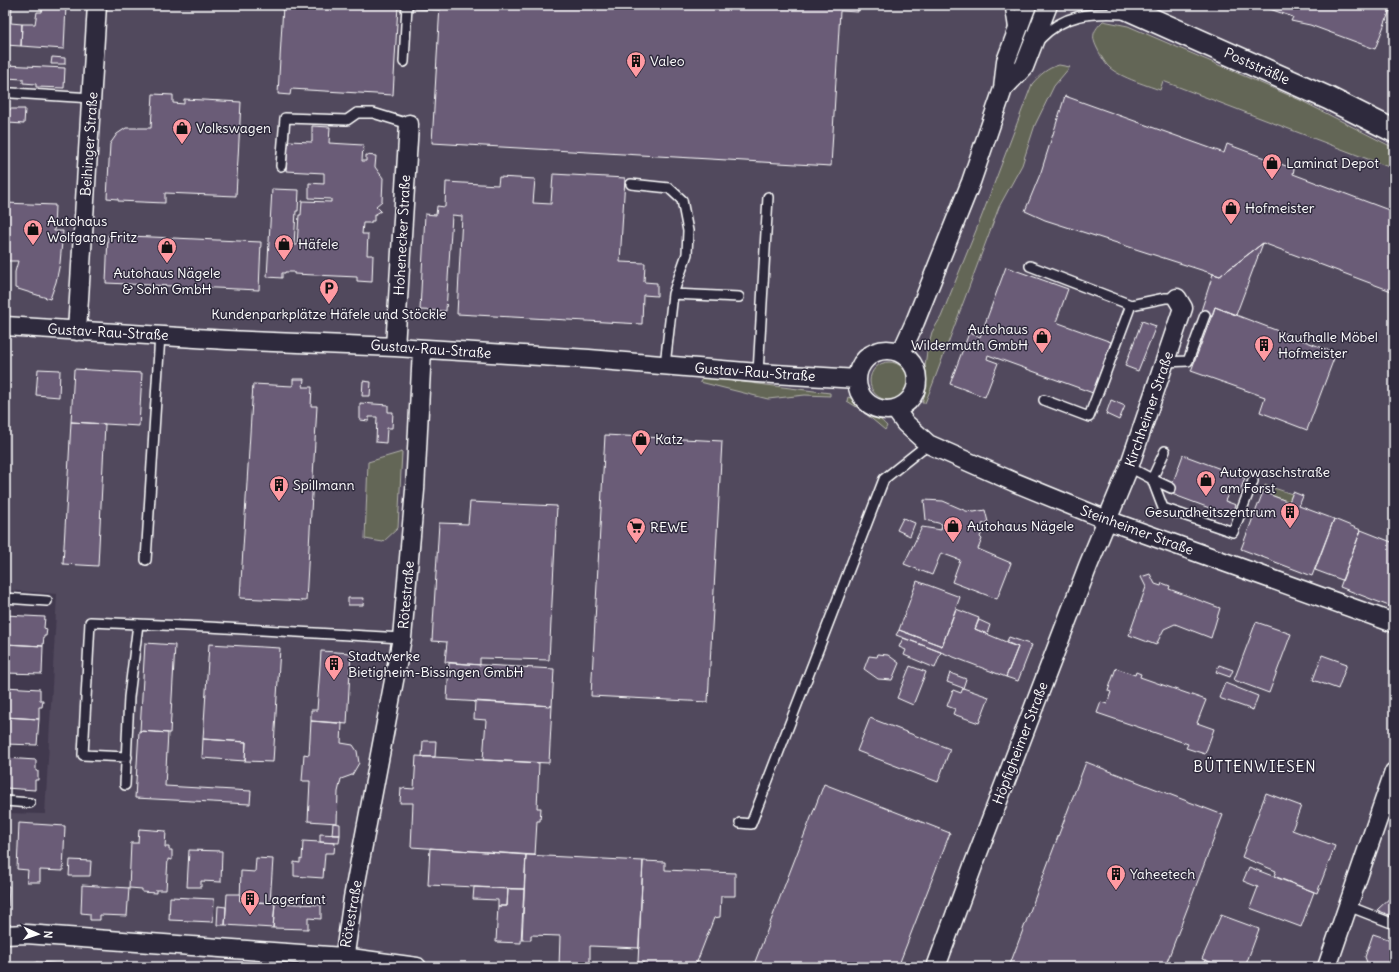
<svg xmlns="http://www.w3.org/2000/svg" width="1399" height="972" viewBox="0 0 1399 972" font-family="Delius,sans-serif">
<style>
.built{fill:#51485d}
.green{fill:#646657;stroke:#b2b2ab}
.building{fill:#6a5c77;stroke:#fff}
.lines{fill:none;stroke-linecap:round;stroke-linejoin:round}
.service-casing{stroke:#fff;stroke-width:12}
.minor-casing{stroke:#fff;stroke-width:21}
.secondary-casing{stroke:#fff;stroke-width:25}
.service{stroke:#2f2a3d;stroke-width:9}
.minor{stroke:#2f2a3d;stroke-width:18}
.secondary{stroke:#2f2a3d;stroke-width:22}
.labels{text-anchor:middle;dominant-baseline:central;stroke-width:3;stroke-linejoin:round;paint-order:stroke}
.poi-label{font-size:14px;fill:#fff;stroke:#2f2a3d;text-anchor:start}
.street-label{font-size:14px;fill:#fff;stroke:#2f2a3d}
.neighbourhood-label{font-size:15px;letter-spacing:1px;fill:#fff;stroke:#2f2a3d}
</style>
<rect width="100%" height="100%" fill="#41394e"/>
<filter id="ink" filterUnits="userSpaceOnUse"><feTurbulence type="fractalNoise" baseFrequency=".025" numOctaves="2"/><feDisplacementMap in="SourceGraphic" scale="8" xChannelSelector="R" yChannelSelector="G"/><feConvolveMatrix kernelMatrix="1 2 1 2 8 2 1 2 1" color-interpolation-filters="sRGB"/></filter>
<g filter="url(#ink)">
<path class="built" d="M5,5H1394V967H5V813L45,814L57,594L5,590Z"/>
<path class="green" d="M1103,21L1128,26L1300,100L1394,148V169L1163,81L1160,90C1146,85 1116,76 1107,65C1103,60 1100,54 1097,48C1091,36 1093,31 1103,21Z
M1059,65L1070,67L1054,86L1035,125L1022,165L999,207L932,386L925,403H922L927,386L925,366L927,351L932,332L941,317L981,218L1032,84C1040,75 1047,68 1059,65Z
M870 381a19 19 0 1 1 38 0a19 19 0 1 1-38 0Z
M703,377L830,393V396L805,395L768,399L700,382Z
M848,397C857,400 861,406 869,412C876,417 881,419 887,426L885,430L860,409L847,401Z
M402,452L398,528L383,542L365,539L368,462Z
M1265,485L1292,494L1289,502L1263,492Z"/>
<path class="building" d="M5,5H12L11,23L22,24L21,46L5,45Z
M45,5H66L64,49L21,46L22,24H35L37,12H42V6H45Z
M283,5H398L393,95L291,89L290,95L278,94Z
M398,5H440V10L398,8Z
M440,5H858V12L840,11L831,166L432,143Z
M1258,5H1392L1375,49L1310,25L1291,21L1293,17Z
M52,57L65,58V64H51Z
M5,65L65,68L64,88L36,87V84L23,83V79L6,78L5,93Z
M153,94L173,95V103L184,104V99L241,102L236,196L165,193V203L118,201V199L107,198L110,144L117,134L126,128H151Z
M1065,96L1224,153L1227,144L1294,169L1293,174L1394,212V292L1263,243L1220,276L1045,220L1025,211L1041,172Z
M5,108L8,109V123H5Z
M8,109H25L24,124L8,123Z
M312,126L330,127L329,143L363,145L362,161H366V155L376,156L375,167L383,178L382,201L376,206L381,211L374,215V221H371V223H363L362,234H368L367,255H373L372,282L357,281V277L294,274V272H285V273H282V278L267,277L272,189L299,190L298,211H296L294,245H297L299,215H301L302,201L331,202V199L309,198V183L324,184V173L286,171L288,141L312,142Z
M553,174L625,178L620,262L645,263L644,282L657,283V296L643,295L642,324L457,314L462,216L452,215L446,311L420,310L425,214L436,215L437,206L445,207L446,182L498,185L499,177L535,179L533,203L551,204Z
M5,203L55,205L54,231H63L60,263L56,282L50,299L15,288V272L18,261H5Z
M108,235L261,242L259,290L106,283Z
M1263,243L1236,315L1215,307L1212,317L1200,314L1213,274L1220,276Z
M1006,267L1068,289L1056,322L1111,342L1093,393L988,355L987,359L998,363L985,397L950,384L969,333L980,337Z
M1215,307L1336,353L1307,430L1260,412L1265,397L1191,371Z
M1142,321L1156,326L1138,371L1125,366Z
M38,369L60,370L59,397L36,395Z
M74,369L142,373L139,426L71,422Z
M293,379H304L303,387H312L311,406H317L306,601L240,598L253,384L293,386Z
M363,381L371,382L370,396H362Z
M1111,400L1125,406L1119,420L1106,414Z
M360,403L388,405V412H393L392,428H387L386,443L376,442L377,417H369V421L360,420Z
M71,422L105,424L98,566L63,564Z
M605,435L722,441L708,702L591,696Z
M1183,455L1245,478L1240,491L1230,487L1228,494L1225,501L1236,505L1231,516L1169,493Z
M1263,492L1289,502L1293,492L1303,496L1299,506L1334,519L1312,576L1241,549Z
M924,500L943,501L966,511L974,512L985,510L988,522L982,524L983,529L980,537L982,539L978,549L1011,563L997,599L952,582L960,560L941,553L932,575L904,564L922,527L941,530L942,524L926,520Z
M470,502L557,506L549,660L480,658V665L445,662L447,642L432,641L439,523L468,524Z
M903,518L915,523L910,536L897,530Z
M1334,519L1361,530L1342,580L1315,570Z
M1361,530L1394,543V608L1340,587Z
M1150,574L1155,584L1161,586L1162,583L1170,586L1169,589L1220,608L1211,638L1175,624L1164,629L1156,645L1129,635L1146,587L1141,577Z
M917,581L960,597L942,646L899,630Z
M348,598H364L363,605H348Z
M956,609L979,618L975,629L1018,647L1006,677L896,635L899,630L942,646Z
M5,615L45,617L44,628L47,629L46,636H44L43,646L5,644Z
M979,620L990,625L987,634L975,629Z
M1256,622L1291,634L1269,693L1234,680Z
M1009,637L1032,645L1018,681L1006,677L1018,647L1006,643Z
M903,638L941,652L935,668L904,655L906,650L899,647Z
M145,643L175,645L170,733L140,731Z
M5,644L43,646L42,674L5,673Z
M209,644L280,648L273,762L245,761L246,742L203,739Z
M321,651L351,653L347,724L311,721V710H317Z
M878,654L888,655L899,663L892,680L878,679L864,669L869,656L877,657Z
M1322,655L1347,664L1338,689L1313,680Z
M449,663L554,669L552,706L447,700Z
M1219,665L1233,670L1230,677L1216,672Z
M910,666L926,672L913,705L897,698Z
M1116,668L1135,675L1136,672L1141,674L1140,677L1206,700L1197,723L1214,729L1205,754L1186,748L1188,744L1097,713L1101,702L1107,704L1111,692L1108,691Z
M950,673L966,679L963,688L947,682Z
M1225,683L1258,696L1253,710L1219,698Z
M5,687L40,689V700H43L42,707H39V719L5,717Z
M963,688L989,697L979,723L953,714L955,709L947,706L953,690L961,693Z
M475,701L552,706L549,763L483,760L486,720L474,719Z
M5,717L39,719L37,745L5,744Z
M870,718L950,749L938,782L857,751Z
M311,721L342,723L341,743L353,745L357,751L359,763L352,775L341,779L338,792L337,823L308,821L310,781H302L304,754L309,755Z
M139,731L168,733L165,786L251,791L250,804L135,798Z
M203,739L246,742L245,761L202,758Z
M423,741H436L435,757H422Z
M416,756L539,763L537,808H541L540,821H537L535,855L411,847L413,803H400L401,788L414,789Z
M5,758L36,760V771H38V780H35V790L5,788Z
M1086,762L1223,815L1165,967H1009Z
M824,784L950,833L898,967H753Z
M1266,793L1301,806L1292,830L1335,846L1317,893L1274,876L1276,871L1242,857Z
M19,823L65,826L63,871L40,870V882H27L28,870L17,869Z
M333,823L340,824V835H332Z
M139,829L166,831L165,847H169V850H172V860L168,859L166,890H156V893L142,892V889L129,888L131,843H138Z
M320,834L340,835L339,843L320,842Z
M303,841L335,843L334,853H325L323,878L294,876V862L300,863V859L302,860Z
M430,848L526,855L524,889L428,885Z
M189,850L222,851L221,882L201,881V887H187Z
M526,855L643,861L639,948L590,946V967H559L560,936L531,935V940H522Z
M256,858L273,859L270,903L240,901L241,871L255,872Z
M70,860L91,861L90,876H69Z
M643,861L665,862V870L735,873V896H721L720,917L714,918L695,967H644V963L638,962Z
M1249,867L1314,892L1301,927L1250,908L1258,887L1243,881Z
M82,885L129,888L127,916L100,915V920H90V914L81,913Z
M5,886H9L8,906H5Z
M474,887L508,889L507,906H498V900L473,899Z
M508,889H524L521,943L496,942L498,906H507Z
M227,894H240V901L275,903L273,928L225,925Z
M1394,894V917L1377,910Z
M170,897L214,899L213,922L169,920Z
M275,903L321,905V919L308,918V929L273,928Z
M218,906L226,907L225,925H217Z
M1221,915L1259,929L1245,967H1224L1202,959Z
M1373,934L1394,941V967H1375L1368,965L1365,957Z
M1205,960L1224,967H1202Z
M36,962L101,967H35Z"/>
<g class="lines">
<g class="service-casing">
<path id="service" d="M1010,5L1014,31
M1040,39C1064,14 1091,12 1124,14
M404,62L407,5
M12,93L92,98
M281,166L285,118L347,120L357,113H373L409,124
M631,184L669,188L682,200L688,231L687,254L673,294
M1030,266L1131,305L1089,417L1044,400
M1131,305L1165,298H1177
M1165,362L1188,361L1205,315
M665,365L673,294L739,297
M758,373L768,197
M1165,451L1152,479L1171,488
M1129,467L1152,479L1163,508L1233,532L1253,481
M146,560L160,335
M5,598L47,601
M127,757L83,755L90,622L208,627L402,638
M125,785L129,697L138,624
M5,801L30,803
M740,823L751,824L884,479L928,444
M1348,906L1394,924"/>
</g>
<g class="minor-casing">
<path id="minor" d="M1003,89L1024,67L1048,5
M5,326L227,340L395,347L589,359L758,373L857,379
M77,331L97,5
M395,347L409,124
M857 380a30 30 0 1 1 60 0a30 30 0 1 1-60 0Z
M901,353L915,322L971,182L1003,89L1006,61L1027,5
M895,409L905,423L928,444L1014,482L1107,520L1394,623
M5,935L26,934L343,957L417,967
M343,967L353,898L402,638L415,490L422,349
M936,967L973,866L1088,566L1129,467L1183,308L1177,298
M1327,967L1394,772"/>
</g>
<g class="secondary-casing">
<path id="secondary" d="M1119,5L1328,98L1394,131"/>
</g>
<use href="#service" class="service"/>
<use href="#minor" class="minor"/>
<use href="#secondary" class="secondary"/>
</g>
</g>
<defs>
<g id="building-pin" transform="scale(1)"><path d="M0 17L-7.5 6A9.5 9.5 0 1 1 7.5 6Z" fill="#ff9aa2" stroke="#2f2a3d"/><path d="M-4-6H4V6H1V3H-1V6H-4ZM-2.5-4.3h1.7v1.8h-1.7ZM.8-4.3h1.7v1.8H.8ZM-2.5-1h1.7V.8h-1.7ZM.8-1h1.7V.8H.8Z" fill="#111"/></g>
<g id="shop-pin" transform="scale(1)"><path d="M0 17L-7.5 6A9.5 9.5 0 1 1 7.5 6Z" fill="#ff9aa2" stroke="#2f2a3d"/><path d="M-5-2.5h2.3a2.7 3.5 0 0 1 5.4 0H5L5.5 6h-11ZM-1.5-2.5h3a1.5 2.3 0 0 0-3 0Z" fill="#111"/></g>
<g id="parking-pin" transform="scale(1)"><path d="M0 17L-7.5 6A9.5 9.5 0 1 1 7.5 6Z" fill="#ff9aa2" stroke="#2f2a3d"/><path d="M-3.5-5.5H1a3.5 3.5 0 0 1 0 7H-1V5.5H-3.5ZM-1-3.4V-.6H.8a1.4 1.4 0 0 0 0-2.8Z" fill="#111"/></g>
<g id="supermarket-pin" transform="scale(1)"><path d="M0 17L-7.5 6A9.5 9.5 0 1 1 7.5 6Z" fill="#ff9aa2" stroke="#2f2a3d"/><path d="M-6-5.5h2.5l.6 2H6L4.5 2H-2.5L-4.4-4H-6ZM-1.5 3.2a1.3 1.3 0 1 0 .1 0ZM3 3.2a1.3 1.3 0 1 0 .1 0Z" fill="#111"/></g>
</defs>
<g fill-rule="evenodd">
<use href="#building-pin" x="636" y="61"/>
<use href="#shop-pin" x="182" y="128"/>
<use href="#shop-pin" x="1272" y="163"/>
<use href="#shop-pin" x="1231" y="208"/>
<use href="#shop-pin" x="33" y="229"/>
<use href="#shop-pin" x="284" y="244"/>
<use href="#shop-pin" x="167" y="247"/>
<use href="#parking-pin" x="329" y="288"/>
<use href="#shop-pin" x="1042" y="337"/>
<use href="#building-pin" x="1264" y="345"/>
<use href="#shop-pin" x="641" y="439"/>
<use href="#shop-pin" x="1206" y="480"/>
<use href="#building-pin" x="279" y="485"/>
<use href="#building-pin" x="1290" y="512"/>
<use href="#shop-pin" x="953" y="526"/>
<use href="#supermarket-pin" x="636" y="527"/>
<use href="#building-pin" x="334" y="664"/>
<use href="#building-pin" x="1116" y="874"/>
<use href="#building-pin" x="250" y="899"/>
</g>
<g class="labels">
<g class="poi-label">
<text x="650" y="61">Valeo</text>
<text x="196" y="128">Volkswagen</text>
<text x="1286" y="163">Laminat Depot</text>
<text x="1245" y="208">Hofmeister</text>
<text x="47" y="221">Autohaus<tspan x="47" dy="16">Wolfgang Fritz</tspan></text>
<text x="298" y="244">Häfele</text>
<text x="167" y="273" text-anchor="middle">Autohaus Nägele<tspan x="167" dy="16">&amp; Sohn GmbH</tspan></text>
<text x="329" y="314" text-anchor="middle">Kundenparkplätze Häfele und Stöckle</text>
<text x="1028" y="329" text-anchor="end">Autohaus<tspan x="1028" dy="16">Wildermuth GmbH</tspan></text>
<text x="1278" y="337">Kaufhalle Möbel<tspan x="1278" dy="16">Hofmeister</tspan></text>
<text x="655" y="439">Katz</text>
<text x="1220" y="472">Autowaschstraße<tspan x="1220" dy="16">am Forst</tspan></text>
<text x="293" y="485">Spillmann</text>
<text x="1276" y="512" text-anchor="end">Gesundheitszentrum</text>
<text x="967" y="526">Autohaus Nägele</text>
<text x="650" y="527">REWE</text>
<text x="348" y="656">Stadtwerke<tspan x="348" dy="16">Bietigheim-Bissingen GmbH</tspan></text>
<text x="1130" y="874">Yaheetech</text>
<text x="264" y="899">Lagerfant</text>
</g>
<g class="street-label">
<text transform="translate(1257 66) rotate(24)">Poststräßle</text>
<text transform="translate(89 144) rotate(-86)">Beihinger Straße</text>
<text transform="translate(402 235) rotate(-87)">Hohenecker Straße</text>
<text transform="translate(108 332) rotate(3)">Gustav-Rau-Straße</text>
<text transform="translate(431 349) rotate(4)">Gustav-Rau-Straße</text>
<text transform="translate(755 372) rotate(4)">Gustav-Rau-Straße</text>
<text transform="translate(1149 409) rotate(-71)">Kirchheimer Straße</text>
<text transform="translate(1137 530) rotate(20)">Steinheimer Straße</text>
<text transform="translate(406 595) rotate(-85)">Rötestraße</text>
<text transform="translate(1020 743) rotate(-69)">Höpfigheimer Straße</text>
<text transform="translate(351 914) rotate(-80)">Rötestraße</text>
</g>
<g class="neighbourhood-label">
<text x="1255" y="766">BÜTTENWIESEN</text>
</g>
</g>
<rect width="1399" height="972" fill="none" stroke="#2f2a3d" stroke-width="20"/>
<rect x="10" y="10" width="1379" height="952" fill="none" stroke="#fff" stroke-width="1.5" filter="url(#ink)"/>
<g transform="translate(38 934) rotate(93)" stroke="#2f2a3d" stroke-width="3" paint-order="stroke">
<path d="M0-3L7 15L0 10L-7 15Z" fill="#ffffff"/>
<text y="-6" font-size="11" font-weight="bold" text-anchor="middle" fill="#ffffff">N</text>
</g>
</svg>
